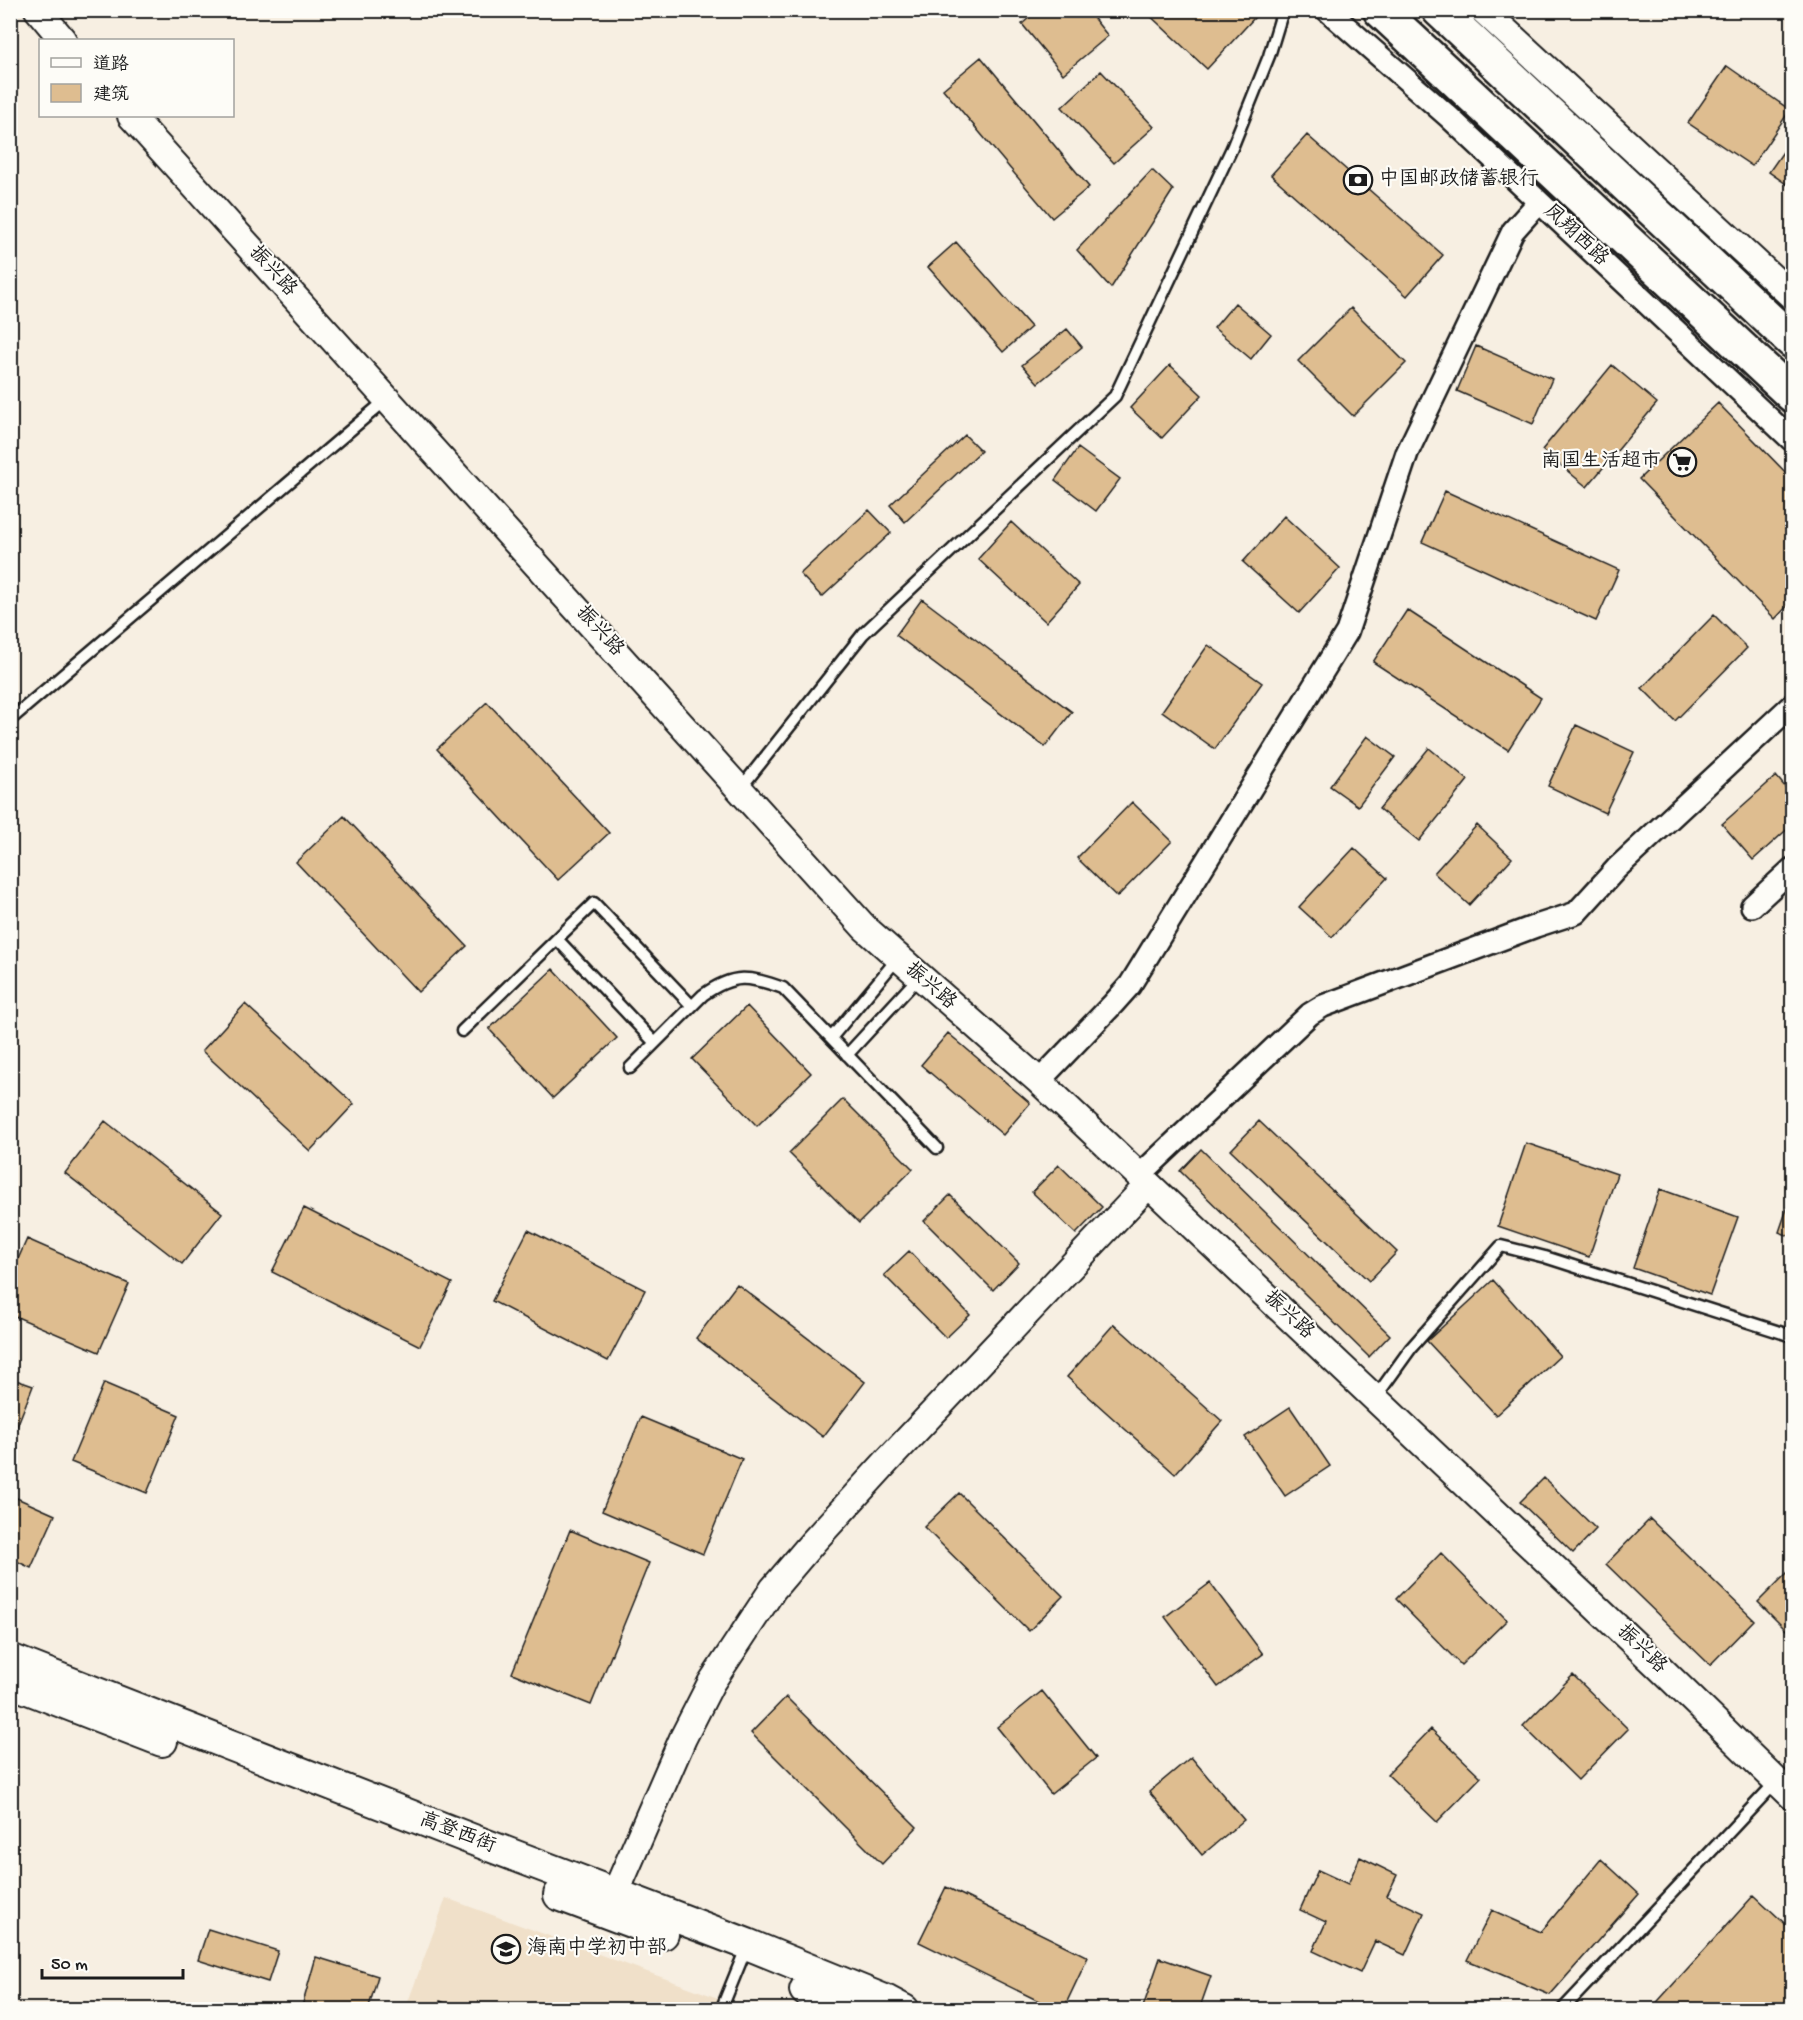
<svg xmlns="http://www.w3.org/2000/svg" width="1803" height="2020" viewBox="0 0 1803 2020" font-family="'Gochi Hand','LXGW WenKai TC',sans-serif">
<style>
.built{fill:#f0e0c9}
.building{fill:#debd90;stroke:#1c1c1c;stroke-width:1.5}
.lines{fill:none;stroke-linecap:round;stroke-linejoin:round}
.service-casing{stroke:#1c1c1c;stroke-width:15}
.minor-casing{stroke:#1c1c1c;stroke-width:26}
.tertiary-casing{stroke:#1c1c1c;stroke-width:30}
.secondary-casing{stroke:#1c1c1c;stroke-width:34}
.primary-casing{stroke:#1c1c1c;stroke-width:38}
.service{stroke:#fdfcf7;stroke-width:10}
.minor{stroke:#fdfcf7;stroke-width:21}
.tertiary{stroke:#fdfcf7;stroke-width:26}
.secondary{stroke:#fdfcf7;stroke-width:30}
.primary{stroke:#fdfcf7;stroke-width:33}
.labels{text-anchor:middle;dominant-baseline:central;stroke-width:4.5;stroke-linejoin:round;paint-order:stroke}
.poi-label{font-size:20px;fill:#1c1c1c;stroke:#fdfcf7;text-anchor:start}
.street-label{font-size:20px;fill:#1c1c1c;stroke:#fdfcf7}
</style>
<rect width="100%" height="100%" fill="#f7efe2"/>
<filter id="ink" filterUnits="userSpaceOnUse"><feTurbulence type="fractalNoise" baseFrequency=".0167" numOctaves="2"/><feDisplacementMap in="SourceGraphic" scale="12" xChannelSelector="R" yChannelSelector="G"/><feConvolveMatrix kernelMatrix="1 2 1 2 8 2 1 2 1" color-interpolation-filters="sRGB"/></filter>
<g filter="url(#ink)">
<path class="built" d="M446,1898L748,2009L405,2010Z"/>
<path class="building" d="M1038,10H1087L1108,36L1063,74L1022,24Z
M1144,10H1249L1255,17L1207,69Z
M981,57L1089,187L1052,218L943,89Z
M1727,66L1790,110L1752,166L1688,123Z
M1101,71L1154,127L1114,163L1062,107Z
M1307,135L1443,255L1407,296L1271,175Z
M1792,139V188L1769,172Z
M1152,170L1173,190L1111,288L1077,250Z
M956,242L1031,327L1003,352L928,267Z
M1235,303L1271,334L1251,359L1214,328Z
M1351,308L1406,363L1353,416L1298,361Z
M1067,329L1082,347L1038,383L1022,365Z
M1476,346L1552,379L1533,424L1457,391Z
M1170,365L1202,395L1162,438L1130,408Z
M1612,365L1657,403L1587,487L1542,450Z
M1718,403L1792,479V601L1775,619L1639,479Z
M965,435L981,451L905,522L890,505Z
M1078,448L1120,479L1096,511L1055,480Z
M1445,491L1619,570L1596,621L1422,542Z
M869,510L891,533L822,597L800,574Z
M1284,516L1340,568L1299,613L1243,562Z
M1011,522L1079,585L1046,622L978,559Z
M922,599L1072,712L1045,747L896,635Z
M1407,610L1541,698L1508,750L1373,662Z
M1714,615L1747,648L1675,721L1642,688Z
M1208,645L1262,683L1215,749L1162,711Z
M487,702L609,833L558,880L437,749Z
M1576,725L1634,752L1605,813L1548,786Z
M1367,736L1395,757L1358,806L1330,786Z
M1429,748L1468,780L1419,841L1379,809Z
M1776,776L1792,795V825L1753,860L1722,824Z
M1132,802L1172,841L1117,897L1077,858Z
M344,816L467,946L418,992L296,862Z
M1477,825L1512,858L1469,905L1434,873Z
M1354,848L1387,878L1332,937L1299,907Z
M553,969L617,1038L553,1098L489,1029Z
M245,1004L354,1104L310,1151L202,1051Z
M747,1006L811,1073L757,1126L692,1059Z
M948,1033L1030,1103L1003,1135L921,1065Z
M843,1099L913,1169L859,1223L789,1153Z
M105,1121L222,1213L182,1264L65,1173Z
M1259,1121L1397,1252L1369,1281L1231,1150Z
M1526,1143L1617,1174L1589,1257L1498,1226Z
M1201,1149L1390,1335L1369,1357L1180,1171Z
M1059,1165L1102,1207L1076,1234L1032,1192Z
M1660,1189L1738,1217L1710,1295L1633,1268Z
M1792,1194V1237L1779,1232Z
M950,1195L1019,1263L993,1290L924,1221Z
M304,1208L452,1283L420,1346L272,1272Z
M528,1230L645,1290L608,1361L492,1301Z
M27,1239L129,1284L99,1352L10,1314V1277Z
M909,1251L970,1315L946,1338L884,1275Z
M1493,1280L1560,1356L1496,1415L1427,1341Z
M737,1284L865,1382L823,1437L696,1338Z
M1114,1324L1222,1421L1175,1474L1067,1377Z
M10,1378L33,1386L10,1444Z
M104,1383L179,1415L147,1493L71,1462Z
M1290,1407L1330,1466L1285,1496L1245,1437Z
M641,1417L742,1459L703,1554L602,1511Z
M1544,1478L1596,1529L1573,1553L1520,1502Z
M959,1493L1063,1596L1029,1631L924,1527Z
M10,1495L55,1515L31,1568L10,1558Z
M1650,1519L1754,1620L1710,1665L1606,1564Z
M570,1530L649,1563L591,1705L512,1673Z
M1441,1553L1507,1620L1461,1665L1396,1599Z
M1792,1568V1636L1758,1602Z
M1210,1583L1263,1654L1218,1687L1165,1617Z
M1573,1675L1628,1729L1578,1780L1523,1726Z
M1042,1691L1096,1758L1051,1794L997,1727Z
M786,1697L917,1827L882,1864L751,1733Z
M1431,1729L1481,1777L1437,1822L1387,1774Z
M1191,1757L1244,1820L1202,1855L1149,1792Z
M1360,1857L1397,1875L1387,1896L1424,1913L1405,1955L1375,1941L1360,1973L1313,1951L1326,1922L1300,1910L1318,1870L1348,1884Z
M1601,1859L1639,1894L1550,1995L1467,1960L1492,1910L1541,1932Z
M946,1887L1088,1957L1063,2010H1057L919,1942Z
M1754,1895L1792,1930V2010H1650Z
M208,1929L278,1951L268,1982L198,1960Z
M316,1957L378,1976L368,2010H301Z
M1160,1958L1211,1976L1199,2010H1142Z
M440,2001L463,2010H437Z"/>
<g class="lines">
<g class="service-casing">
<path id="service" d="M10,720L387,399
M740,789L863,634L1115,396L1232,148L1269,56L1283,10
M557,939L655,1043
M462,1031L594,903L692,1006
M831,1038L898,958
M847,1055L919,977
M630,1068L703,995C734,973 749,976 783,988L937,1148
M1375,1398L1411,1348L1501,1246L1545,1257L1792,1336
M721,2010L747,1946
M1562,2010L1777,1781"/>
</g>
<g class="minor-casing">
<path id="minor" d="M1327,10L1449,117L1792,440
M1752,906L1792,869
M1039,1081L1113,1004L1130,985L1347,632L1407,453L1513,231L1539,202
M1139,1176L1310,1014L1323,1006L1536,926L1576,913L1617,868L1792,705"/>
</g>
<g class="tertiary-casing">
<path id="tertiary" d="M38,10L63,40
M1483,10L1792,296
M131,116L865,928L1039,1081L1657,1665L1792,1796
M615,1894L683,1738L711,1683L773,1589L813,1542L888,1460L1148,1185"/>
</g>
<g class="secondary-casing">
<path id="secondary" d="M10,1659L471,1839L747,1944L887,2001L904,2010
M10,1682L162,1741
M559,1895L663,1934
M805,1990L852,2010"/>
</g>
<g class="primary-casing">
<path id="primary" d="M1380,10L1792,395
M1439,10L1792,341"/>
</g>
<use href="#service" class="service"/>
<use href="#minor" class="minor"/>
<use href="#tertiary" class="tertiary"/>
<use href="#secondary" class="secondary"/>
<use href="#primary" class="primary"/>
</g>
</g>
<defs>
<g id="bank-ring" transform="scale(1.5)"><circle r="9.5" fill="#fdfcf7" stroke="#1c1c1c" stroke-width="1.5"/><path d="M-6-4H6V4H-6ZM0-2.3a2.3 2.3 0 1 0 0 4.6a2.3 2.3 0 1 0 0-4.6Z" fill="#1c1c1c"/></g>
<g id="supermarket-ring" transform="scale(1.5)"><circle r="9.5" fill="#fdfcf7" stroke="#1c1c1c" stroke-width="1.5"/><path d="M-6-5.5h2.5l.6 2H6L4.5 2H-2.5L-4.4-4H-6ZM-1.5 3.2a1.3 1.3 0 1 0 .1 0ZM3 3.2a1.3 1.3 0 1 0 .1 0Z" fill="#1c1c1c"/></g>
<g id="school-ring" transform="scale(1.5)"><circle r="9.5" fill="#fdfcf7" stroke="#1c1c1c" stroke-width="1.5"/><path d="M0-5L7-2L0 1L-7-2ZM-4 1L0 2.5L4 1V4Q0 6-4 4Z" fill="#1c1c1c"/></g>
</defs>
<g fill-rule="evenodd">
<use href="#bank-ring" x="1358" y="180"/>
<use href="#supermarket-ring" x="1682" y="462"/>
<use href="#school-ring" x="506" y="1949"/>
</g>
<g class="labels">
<g class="poi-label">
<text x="1379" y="180">中国邮政储蓄银行</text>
<text x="1661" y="462" text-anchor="end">南国生活超市</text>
<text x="527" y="1949">海南中学初中部</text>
</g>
<g class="street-label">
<text transform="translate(1575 236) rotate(43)">凤翔西路</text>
<text transform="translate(272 272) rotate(48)">振兴路</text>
<text transform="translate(599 632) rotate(48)">振兴路</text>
<text transform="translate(930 987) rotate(41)">振兴路</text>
<text transform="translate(1288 1316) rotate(43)">振兴路</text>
<text transform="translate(1641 1650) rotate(44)">振兴路</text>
<text transform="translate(457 1834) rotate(21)">高登西街</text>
</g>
</g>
<rect width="1803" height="2020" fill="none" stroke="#fdfcf7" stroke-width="36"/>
<rect x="18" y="18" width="1767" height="1984" fill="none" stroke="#1c1c1c" stroke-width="2" filter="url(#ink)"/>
<rect x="39" y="39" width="195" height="78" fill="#fdfcf7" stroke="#a3a29f" stroke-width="1.5"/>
<rect x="51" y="58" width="30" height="9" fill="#fdfcf7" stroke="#a3a29f" stroke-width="1.5"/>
<text x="93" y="69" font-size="18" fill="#1c1c1c">道路</text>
<rect x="51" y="84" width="30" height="18" fill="#debd90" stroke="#a3a29f" stroke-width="1.5"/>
<text x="93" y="99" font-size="18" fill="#1c1c1c">建筑</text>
<path d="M42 1969v9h141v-9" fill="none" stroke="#1c1c1c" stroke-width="3"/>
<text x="51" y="1969" font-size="18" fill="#1c1c1c" stroke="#fdfcf7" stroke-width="4.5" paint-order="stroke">50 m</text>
</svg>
